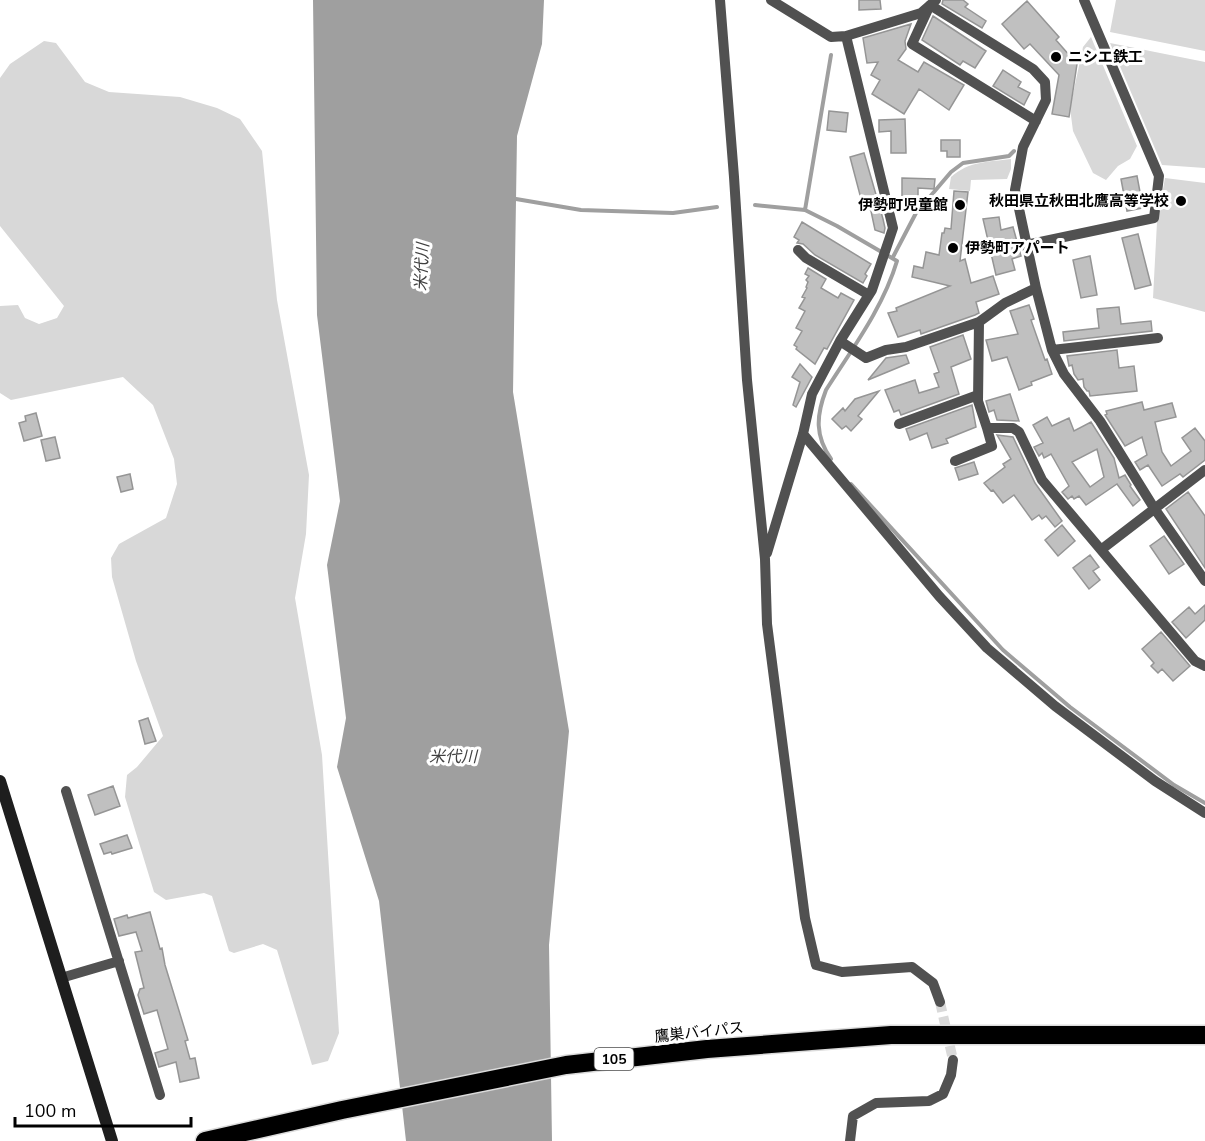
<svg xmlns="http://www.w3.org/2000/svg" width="1205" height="1141" viewBox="0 0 1205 1141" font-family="'Nunito Sans','Noto Sans JP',sans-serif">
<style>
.green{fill:#d8d8d8}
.water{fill:#9f9f9f}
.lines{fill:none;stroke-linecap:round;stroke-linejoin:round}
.stream{stroke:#9f9f9f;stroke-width:4}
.building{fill:#c0c0c0;stroke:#959595;stroke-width:1.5;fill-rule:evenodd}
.street-tunnel{stroke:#d9d9d9;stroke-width:10;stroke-dasharray:10 5;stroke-linecap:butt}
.highway-casing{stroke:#dbdbdb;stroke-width:21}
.street{stroke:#515151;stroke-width:10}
.secondary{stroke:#1e1e1e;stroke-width:12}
.highway{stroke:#000;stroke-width:18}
.poi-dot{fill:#000;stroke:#fff;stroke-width:2}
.labels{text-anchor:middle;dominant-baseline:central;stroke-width:6;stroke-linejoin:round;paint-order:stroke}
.shield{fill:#fff;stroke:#4c4c4c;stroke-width:1.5}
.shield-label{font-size:14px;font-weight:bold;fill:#000}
.poi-label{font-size:15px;font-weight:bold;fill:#000;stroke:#fff;text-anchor:start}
.street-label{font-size:15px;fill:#000;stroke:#fff}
.water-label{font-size:16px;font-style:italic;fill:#404040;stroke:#fff}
</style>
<rect width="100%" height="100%" fill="#fff"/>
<path class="green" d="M1116,0H1205V51L1110,32Z
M1091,37L1137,146L1130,159L1118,166L1106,180L1093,173L1073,131L1070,108L1083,47Z
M44,41L56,43L85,82L109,92L180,97L217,108L240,119L262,151L277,300L309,475L306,534L295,598L322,755L339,1033L328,1061L312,1065L277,950L263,944L234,953L229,951L212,896L204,893L166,900L154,892L125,797L127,775L137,767L163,736L136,661L112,577L111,558L119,544L166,518L177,484L174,459L153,405L123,377L11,400L0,393V306L18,305L25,318L39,324L57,318L64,306L0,226V78L10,64Z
M1110,43L1205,62V168L1162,165Z
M1011,159V169L1007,179L971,180L970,191L949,189L951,177C969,161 988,162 1011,159Z
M1165,178L1205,183V312L1153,298L1157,222Z"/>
<path class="water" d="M313,0H544L542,44L517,136L513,392L569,731L549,945L552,1141H406L379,901L337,767L346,718L327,565L340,501L317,315Z"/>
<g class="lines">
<path class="stream" d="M516,199L581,210L673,213L717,207
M755,205L805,210L837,226L897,261C883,308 852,349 826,390C816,416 815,436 831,459
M805,210L831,55
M893,257L916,213L951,172L963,163L1009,156L1014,151
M851,484L1003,650L1070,707L1174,785L1205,803"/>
</g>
<path class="building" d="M859,0H880L881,9L859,10Z
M943,0H963L968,4L965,7L986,21L982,28L942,4Z
M1027,1L1059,37L1056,40L1077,64L1069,117L1052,114L1059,75L1030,44L1024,49L1002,24Z
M933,16L986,51L975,68L963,61L960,65L922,40Z
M911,24L905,41L906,49L898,60L918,72L924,62L964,85L949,110L919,89L904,114L872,94L880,80L871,75L878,62L867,63L863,38Z
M1003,70L1021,82L1018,87L1030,93L1024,105L993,86Z
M829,111L848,113L846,132L827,130Z
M905,119L906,153H891V131L879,132V120Z
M941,140H960V157H947V151H941Z
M864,153L883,219L885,228L884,233L875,230L871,211L860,195L850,157Z
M1137,176L1143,208L1127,211L1121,179Z
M902,178L935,179L934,189L918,188V204H902Z
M954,191L968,192L960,261L965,259L971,283L993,276L999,294L976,302L979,313L975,315L921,334L920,330L898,337L888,313L897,311L896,308L950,286L912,277L914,266L923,268L926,252L939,255L942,233H944L945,228L951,229Z
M999,217L1001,230L1013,227L1021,256L1012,259L1015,270L996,275L983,219Z
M802,222L871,264L865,274L867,276L863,283L815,255L803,244L797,243L799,240L794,237Z
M1138,234L1151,285L1135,289L1122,238Z
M1090,256L1097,295L1081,298L1073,260Z
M808,268L826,279L821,288L838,298L841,293L854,300L827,349L824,348L815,364L796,349L797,347L794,345L802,331L796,328L805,311L799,308L805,298L802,297L807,288L806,287L808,282L806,280L809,276L805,274Z
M1029,305L1034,319L1031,320L1045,360L1047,359L1052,374L1031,382L1032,385L1019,390L1007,357L992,361L986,340L1018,334L1010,311Z
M1119,307L1121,324L1151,321L1152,331L1064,341L1063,332L1099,328L1097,309Z
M963,335L971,359L951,367L959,394L901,415L899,410L894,412L885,390L915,380L919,393L939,387L934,374L939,372L930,347Z
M1117,350L1119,368L1134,366L1137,391L1090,396L1089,391H1087L1084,387L1083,379L1078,380L1074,374L1072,365L1069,366L1067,356Z
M906,355L909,363L868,380L886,358Z
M800,364L812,377L796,407L793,405L800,382L792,377Z
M879,391L858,416L862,419L851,431L846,426L842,429L832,419L843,408L845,411L855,399Z
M1010,394L1019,421L997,420L994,410L989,412L986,401Z
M1142,402L1144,410L1172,403L1176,417L1155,422L1162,452L1171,466L1191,451L1182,438L1195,428L1205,441V460L1183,477L1180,474L1162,486L1148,465L1140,470L1135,462L1147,455L1142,437L1125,446L1105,415L1107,414L1106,411Z
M972,405L976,427L946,439L948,443L932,448L927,433L910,440L906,429Z
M36,413L42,436L24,441L19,423L26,421L25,416Z
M1047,417L1052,426L1069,418L1074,431L1091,422L1114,458L1119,478L1125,475L1131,485L1130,486L1140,500L1133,506L1117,484L1086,505L1079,496L1074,499L1072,496L1068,499L1062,492L1069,486L1051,454L1044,458L1042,453L1039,456L1034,447L1043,443L1033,425ZM1097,449L1104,477L1090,487L1072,462Z
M997,435L1013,437L1035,483L1062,521L1055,527L1046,516L1042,519L1039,515L1032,520L1014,495L1003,503L993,490L991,491L984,483L1005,467L1003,464L1011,459Z
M55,437L60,458L46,461L41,440Z
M974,462L978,474L959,480L955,468Z
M130,474L133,489L121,492L117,477Z
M1188,492L1205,516V568L1166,509Z
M1062,525L1075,541L1058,556L1045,540Z
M1164,536L1184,564L1169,574L1150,546Z
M1090,555L1099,567L1093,571L1100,580L1089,589L1073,568Z
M1205,605V620L1186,638L1172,622L1189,607L1195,614Z
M1161,632L1190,666L1173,681L1162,669L1158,673L1151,666L1154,663L1142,649Z
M148,718L156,741L145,744L139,721Z
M113,786L120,806L95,815L88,795Z
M127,835L132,848L112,854L111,852L104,854L100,844Z
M150,912L160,949L162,948L165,965L188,1040L185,1041L190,1059L195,1058L199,1078L180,1082L176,1062L159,1067L155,1053L168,1049L157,1010L144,1014L138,995L140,989L144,988L135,952L142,951L136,932L119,936L114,919L127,915L128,918Z"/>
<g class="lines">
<path class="street-tunnel" d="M940,1002L953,1060"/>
<g class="highway-casing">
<path id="highway" d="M205,1141L342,1110L566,1065L707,1049L891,1035H1205"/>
</g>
<path class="street" d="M720,0L734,177L747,380L765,559L767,624L805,918L816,965L842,972L912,967L933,983L940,1002
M771,0L831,37L846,36L921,13L936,0
M1026,245L1154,218L1159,176L1084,0
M798,250L806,258L869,295
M1036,288L1015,190L1023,147L1046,100L1045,82L1033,69L930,5L912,44L1036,121
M979,322L978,401L987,428H1013L1019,432L1042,480L1195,661L1205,666
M840,341L866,358L886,350L906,347L979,322L1005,303L1036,288L1052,350L1064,374L1100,421L1154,508L1205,581
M1052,350L1158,338
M899,424L978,395
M803,434L939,596L987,648L1055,706L1155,781L1205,813
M955,461L992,446L987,428
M1102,549L1205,470
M767,553L803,434L812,394L840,341L872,290L893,228L846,36
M66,791L160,1095
M61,978L119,961
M850,1141L853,1116L876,1103L929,1101L943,1094L951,1075L953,1060"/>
<path class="secondary" d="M0,781L112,1141"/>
<use href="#highway" class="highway"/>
</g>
<g class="poi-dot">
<circle cx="1056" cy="57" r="6"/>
<circle cx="1181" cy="201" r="6"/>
<circle cx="960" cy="205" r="6"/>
<circle cx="953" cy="248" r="6"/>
</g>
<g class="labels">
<rect class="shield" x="594.5" y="1048" width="39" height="22" rx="4.5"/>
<g class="shield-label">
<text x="614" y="1059">105</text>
</g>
<g class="poi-label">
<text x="1068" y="57">ニシエ鉄工</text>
<text x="1169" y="201" text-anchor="end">秋田県立秋田北鷹高等学校</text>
<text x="948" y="205" text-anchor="end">伊勢町児童館</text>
<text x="965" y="248">伊勢町アパート</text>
</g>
<g class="street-label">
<text transform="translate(699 1032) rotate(-6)">鷹巣バイパス</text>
</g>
<g class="water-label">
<text transform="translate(422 267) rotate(-87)">米代川</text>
<text x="453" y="757">米代川</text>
</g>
</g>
<path d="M15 1117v9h176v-9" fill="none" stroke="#000000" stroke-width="3"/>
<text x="24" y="1117" font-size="18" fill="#000000" stroke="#ffffff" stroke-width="4.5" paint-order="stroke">100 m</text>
</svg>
